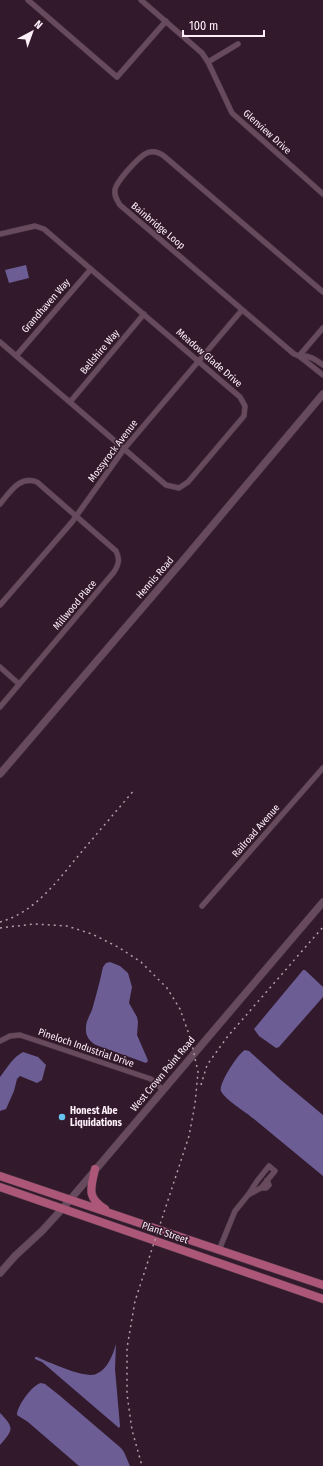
<svg xmlns="http://www.w3.org/2000/svg" width="323" height="1466" viewBox="0 0 323 1466" font-family="'Fira Sans Condensed',sans-serif">
<style>
.water{fill:#6c5d95}
.lines{fill:none;stroke-linecap:round;stroke-linejoin:round}
.street-casing{stroke:#4b3845;stroke-width:6}
.secondary-casing{stroke:#4b3845;stroke-width:8}
.primary-casing{stroke:#4b3845;stroke-width:9}
.street{stroke:#674a5e;stroke-width:5}
.secondary{stroke:#674a5e;stroke-width:7}
.primary{stroke:#ac5678;stroke-width:8}
.rail{stroke:#b09eaa;stroke-width:1.5;stroke-dasharray:2 4;stroke-linecap:butt}
.poi-dot{fill:#68c4f0;stroke:#32192b;stroke-width:1.5}
.labels{text-anchor:middle;dominant-baseline:central;stroke-width:3;stroke-linejoin:round;paint-order:stroke}
.street-label{font-size:10px;fill:#fdeff8;stroke:#32192b}
.poi-label{font-size:10px;font-weight:bold;fill:#fdeff8;stroke:#32192b;text-anchor:start}
</style>
<rect width="100%" height="100%" fill="#32192b"/>
<path class="water" d="M26,265L29,278L9,283L5,270Z
M110,962L120,966L128,973L132,987L129,1003L137,1017L138,1022L137,1035L147,1058L148,1061L146,1063L96,1045C89,1041 85,1035 86,1027C86,1021 90,1015 92,1010C96,996 100,981 103,967L106,963Z
M303,970H305L323,987V997L279,1047L276,1048L259,1036L254,1029Z
M245,1050L249,1051L281,1080L323,1115V1176C300,1157 277,1138 254,1119C246,1112 225,1100 221,1091C218,1085 238,1053 245,1050Z
M23,1052L38,1057L46,1065L42,1080L37,1083L20,1076L17,1079L14,1091L6,1109L0,1111V1077C7,1068 13,1057 23,1052Z
M116,1344L115,1369L120,1426L119,1428L42,1362L35,1359V1357H37C48,1362 86,1379 96,1374C107,1370 113,1355 116,1344Z
M41,1383L45,1384L59,1395L121,1448L124,1452L130,1466H79L28,1422L17,1415C17,1406 32,1385 41,1383Z
M0,1413C15,1428 13,1430 0,1445Z"/>
<g class="lines">
<g class="street-casing">
<path id="street" d="M28,0L117,77L166,21
M141,0L202,53L208,62L232,113L323,194
M208,62L238,44
M0,234L35,226L44,229L240,397L245,406L244,416L188,482L179,488L166,485L0,342
M323,292L164,156C160,153 155,151 150,152C141,153 116,182 115,190C114,196 117,200 120,205L294,354L299,356L323,328
M16,356L91,269
M299,356L323,375
M299,356C309,355 315,359 323,365
M70,402L144,314
M0,504C10,492 20,475 37,482L116,551C120,559 119,564 114,572L0,707
M0,605L72,522L124,449L242,310
M0,667L19,684
M202,906L323,768
M0,1041L10,1036L20,1035L151,1079L163,1090
M261,1188H266L269,1185L267,1180
M219,1250L235,1211L248,1195L257,1181L269,1166L275,1171L261,1188L248,1195"/>
</g>
<g class="secondary-casing">
<path id="secondary" d="M0,774L185,558L323,394
M0,1273L15,1256L42,1231L63,1208L323,902"/>
</g>
<g class="primary-casing">
<path id="primary" d="M95,1169C91,1188 86,1197 105,1209
M0,1176L323,1285
M0,1187L323,1299"/>
</g>
<use href="#street" class="street"/>
<use href="#secondary" class="secondary"/>
<use href="#primary" class="primary"/>
<path class="rail" d="M0,922C37,912 60,877 84,849C101,829 118,809 135,789
M0,928L34,924L67,926L92,934L118,947L141,962L167,988L180,1009L191,1040L198,1072L195,1104L189,1136L135,1301L127,1348V1394L132,1430L142,1466
M201,1085L207,1065L228,1036L323,927"/>
</g>
<circle class="poi-dot" cx="62" cy="1117" r="4"/>
<g class="labels">
<g class="street-label">
<text transform="translate(267 132) rotate(42)">Glenview Drive</text>
<text transform="translate(158 226) rotate(40)">Bainbridge Loop</text>
<text transform="translate(46 306) rotate(-49)">Grandhaven Way</text>
<text transform="translate(100 352) rotate(-50)">Bellshire Way</text>
<text transform="translate(209 358) rotate(41)">Meadow Glade Drive</text>
<text transform="translate(113 451) rotate(-53)">Mossyrock Avenue</text>
<text transform="translate(155 578) rotate(-49)">Hennis Road</text>
<text transform="translate(75 605) rotate(-50)">Millwood Place</text>
<text transform="translate(256 831) rotate(-49)">Railroad Avenue</text>
<text transform="translate(86 1048) rotate(19)">Pineloch Industrial Drive</text>
<text transform="translate(163 1074) rotate(-50)">West Crown Point Road</text>
<text transform="translate(165 1233) rotate(19)">Plant Street</text>
</g>
<g class="poi-label">
<text x="70" y="1111">Honest Abe<tspan x="70" dy="12">Liquidations</tspan></text>
</g>
</g>
<g transform="translate(32 32) rotate(41)" stroke="#32192b" stroke-width="3" paint-order="stroke">
<path d="M0-3L7 15L0 10L-7 15Z" fill="#fdeff8"/>
<text y="-6" font-size="11" font-weight="bold" text-anchor="middle" fill="#fdeff8">N</text>
</g>
<path d="M183 30v6h81v-6" fill="none" stroke="#fdeff8" stroke-width="2"/>
<text x="189" y="30" font-size="12" fill="#fdeff8" stroke="#32192b" stroke-width="3" paint-order="stroke">100 m</text>
</svg>
